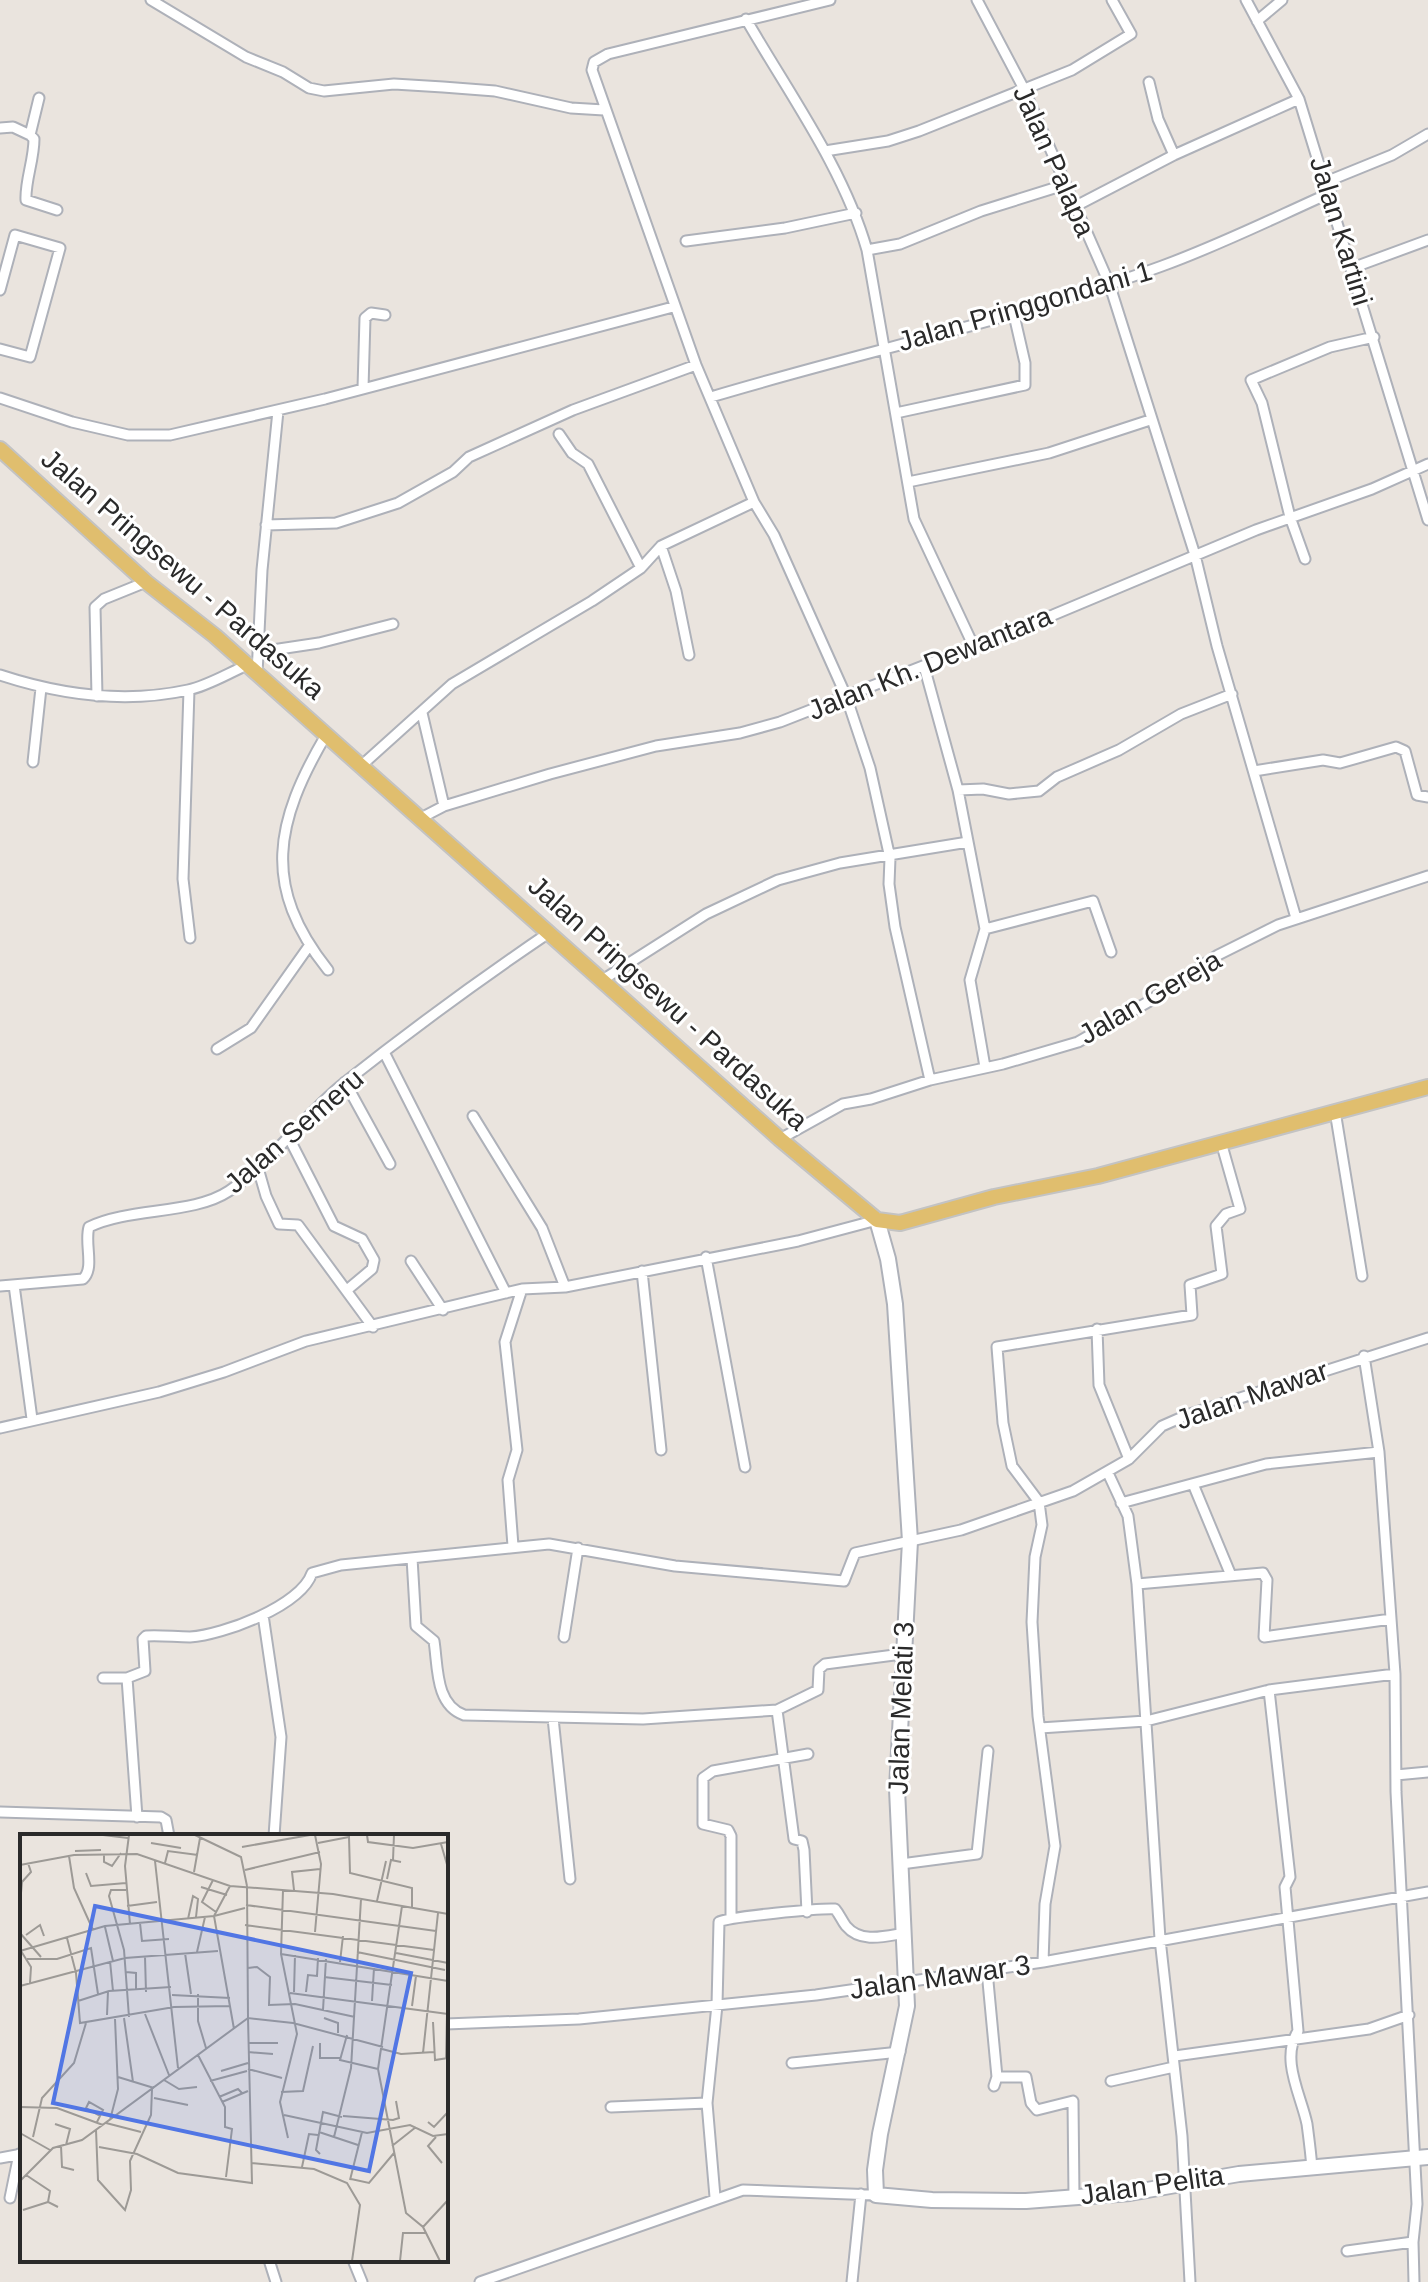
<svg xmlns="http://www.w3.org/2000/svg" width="1428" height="2282" viewBox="0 0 1428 2282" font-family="Arial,sans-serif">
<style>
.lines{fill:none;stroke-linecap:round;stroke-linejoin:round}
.street-casing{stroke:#aeb1b9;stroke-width:13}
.secondary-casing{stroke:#aeb1b9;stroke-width:18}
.primary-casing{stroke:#c3c3c3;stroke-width:18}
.street{stroke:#fff;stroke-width:9}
.secondary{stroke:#fff;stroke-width:14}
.primary{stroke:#e0be6e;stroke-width:14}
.labels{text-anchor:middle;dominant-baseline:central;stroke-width:6;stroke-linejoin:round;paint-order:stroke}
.street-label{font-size:28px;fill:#2a2a2a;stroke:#fff}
.inset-road{fill:none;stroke:#9d9a96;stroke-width:2}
.view{fill:#5176e4;fill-opacity:0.15;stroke:#5176e4;stroke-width:4}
.inset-edge{fill:none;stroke:#2a2a2a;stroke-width:4}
</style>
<rect width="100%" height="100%" fill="#eae4de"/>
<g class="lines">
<g class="street-casing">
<path id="street" d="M151,0L246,57L283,72L309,88L324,91L394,84L443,87L495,91L571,108L604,110
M830,0L608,54L594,62L592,70L696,365L754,502L774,535L846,696L870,768L890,858L889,884L895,927L930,1080
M977,0L1024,89L1109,283L1195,555L1217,646L1296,918
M1246,0L1299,99L1428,520
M746,19C789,94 843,167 867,250L914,519L974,647
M1257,21L1282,0
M1149,82L1158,119L1174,155
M39,98L30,135L34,139C34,160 25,181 26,200L57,210
M0,128L13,127L30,135
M825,151L888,141L919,131L1072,70L1131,34L1112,0
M1074,207L1174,155L1299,99
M686,241L785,228L856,213
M867,250L900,244L981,211L1064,185
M1352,268L1428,240
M0,290L15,235L60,248L30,357L0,349
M363,388L365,318L371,313L385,315
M711,397C861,352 1015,320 1162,266C1220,245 1274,218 1330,193L1333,179L1392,155L1428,134
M0,398L72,422L128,435H170L325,399L673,307
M896,413L1025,385V363L1014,315
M559,434L572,453L588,464L641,568
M908,482L1049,453L1150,420
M266,525L336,523L398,503L453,472L469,457L573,410L696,365
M661,546L676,591L689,655
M1305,559L1290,517L1262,403L1251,380L1330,347L1374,337
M259,652L319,643L393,624
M924,666L958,790L985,929L970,980L985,1067
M257,674L262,570L278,411
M0,675C61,695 124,704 188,690C207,686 227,674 245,666
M189,690L183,879L190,938
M97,696L95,607L104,599L146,582
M422,713L444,806
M326,735C275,822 261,886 328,970
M33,762L41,688
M362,765L452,684L592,601L641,568L661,546L754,502
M1254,771L1323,760L1340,763L1396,747L1405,751L1417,795L1428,797
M958,790L983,789L1009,794L1039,791L1057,777L1119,750L1181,714L1232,694
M419,819L444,806L550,774L656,746L740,733L780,722L1053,615L1256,530L1372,489L1428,464
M985,929L1093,901L1111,952
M604,979L706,914L778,880L840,863L968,842
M217,1049L251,1028L309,946
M385,1054L506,1293
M345,1082L390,1164
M1335,1111L1362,1276
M473,1116L542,1228L565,1287
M289,1138L334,1226L362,1239L374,1260L372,1269L347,1290
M780,1139L843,1104L871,1099L930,1080L1003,1064L1078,1042L1148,1002L1218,955L1278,925L1428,876
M258,1168L266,1196L279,1224L298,1225L373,1327
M706,1257L745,1467
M411,1261L443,1310
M642,1271L661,1450
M14,1285L32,1419
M0,1286L83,1279C95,1268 84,1243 89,1227C130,1207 193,1215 229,1191C273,1161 303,1116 344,1083C411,1030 479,980 550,932
M1097,1329L1099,1385L1129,1459
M1364,1356L1379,1452L1395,1674L1396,1792L1417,2204L1413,2242L1414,2282
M0,1428L159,1392L224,1372L306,1341L522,1289L565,1287L798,1241L877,1220
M1108,1473L1128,1516L1137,1584L1160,1939L1182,2136L1190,2282
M1193,1484L1230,1573
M1121,1503L1266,1464L1379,1452
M513,1546L508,1480L517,1450L505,1342L522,1289
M412,1558L416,1626L434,1641C438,1666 435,1705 464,1715L643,1719L777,1710L818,1690L819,1669L825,1664L902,1654
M1137,1584L1263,1573L1267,1580L1264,1637L1391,1619
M263,1615L281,1737L274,1836
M564,1637L578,1548
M103,1678H127L145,1671L143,1639L146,1636C161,1635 175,1637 190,1637C223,1635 301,1606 312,1573L341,1565L549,1544L675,1566L844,1581L855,1553L961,1530L1073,1491L1129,1459L1162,1426L1187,1415L1428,1338
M127,1678L137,1817
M1269,1690L1290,1877L1285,1887L1298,2031C1280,2059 1301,2095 1307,2124C1309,2139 1311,2154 1312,2169
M777,1710L794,1839L802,1841L804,1850L807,1912
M553,1718L570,1879
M1040,1728L1146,1721L1269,1690L1395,1674
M1396,1775L1428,1772
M0,1812L161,1817L166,1820L169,1836
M901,1864L977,1854L988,1751
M731,1917V1836L728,1830L703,1824V1778L713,1771L808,1754
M1043,1962L1045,1904L1055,1846L1038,1716L1032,1622L1035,1557L1042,1525L1039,1502L1012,1466L1003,1423L997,1347L1192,1315L1190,1285L1222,1274L1216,1226L1226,1214L1240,1209L1221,1142
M987,1971L997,2077L994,2086
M446,2024L579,2019L816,1995L1043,1962L1428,1892
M1175,2056L1369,2029L1409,2015
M792,2063L900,2052
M997,2077H1026L1031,2103L1037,2110L1073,2101L1074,2197
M1111,2081L1174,2067
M611,2107L707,2103
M0,2158L22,2154
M715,2197L707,2103L717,2005L719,1922C726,1917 822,1908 835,1909C840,1915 842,1921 846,1926C861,1944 886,1936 905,1933
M10,2198L19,2154
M1347,2251L1413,2242
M269,2260L276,2282
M353,2260L362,2282
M480,2282L743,2190L876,2195
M852,2282L861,2194"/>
</g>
<g class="secondary-casing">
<path id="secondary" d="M877,1220L888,1259L895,1304L910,1541L897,1789L907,2006L880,2134L875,2170L876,2195L932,2200L1026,2201L1130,2193L1239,2174L1428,2157"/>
</g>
<g class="primary-casing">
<path id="primary" d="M0,449L146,582L215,636L780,1139L877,1220L900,1223L994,1197L1098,1176L1428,1087"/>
</g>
<use href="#street" class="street"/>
<use href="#secondary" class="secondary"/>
<use href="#primary" class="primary"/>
</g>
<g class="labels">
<g class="street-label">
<text transform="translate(1054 161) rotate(66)">Jalan Palapa</text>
<text transform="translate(1341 231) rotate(73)">Jalan Kartini</text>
<text transform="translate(1025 306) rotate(-16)">Jalan Pringgondani 1</text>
<text transform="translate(183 574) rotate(41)">Jalan Pringsewu - Pardasuka</text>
<text transform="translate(930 663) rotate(-22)">Jalan Kh. Dewantara</text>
<text transform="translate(1150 997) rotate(-30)">Jalan Gereja</text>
<text transform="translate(668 1003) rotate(42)">Jalan Pringsewu - Pardasuka</text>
<text transform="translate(294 1131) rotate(-41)">Jalan Semeru</text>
<text transform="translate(1252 1395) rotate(-19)">Jalan Mawar</text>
<text transform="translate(901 1708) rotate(-88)">Jalan Melati 3</text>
<text transform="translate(940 1977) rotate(-8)">Jalan Mawar 3</text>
<text transform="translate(1152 2185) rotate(-8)">Jalan Pelita</text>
</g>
</g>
<g transform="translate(20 1834)">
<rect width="428" height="428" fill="#eae4de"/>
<path class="inset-road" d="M83,1L108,4M109,1L105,32L110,90M175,1L221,23L227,52M295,1L301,30L295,98M347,1L348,8L393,14L428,8M131,9L161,14M298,9L329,3L330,39L392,54V73M421,10L428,34M222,13L290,1M55,17L81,16M84,21V28L92,32L101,19M49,22L54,54L73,96M373,26L374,1M135,27L158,234M145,29L148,17L178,21M0,31L54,21L117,20L210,52L313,60L428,80M225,36L300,18M174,38L180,4M66,39L71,52L106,49M367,45L371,26L381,28M193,46L182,68L196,78M210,52L194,82L214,195M181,53L207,61M106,56H91L89,62L104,116L109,183M263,56L261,120L277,200L260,268L268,304M274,56L272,38L300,35M357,67L366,27M0,70L2,48L11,38L8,29M226,71L416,97M107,72L137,68M382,72L358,235L386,379L403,393L420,427M194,82L225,74M168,85L173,62L178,65L176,83M120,89L122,107L149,105M225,91L414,116M85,93L93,127M0,99L21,123M6,101L20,91L24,102M47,104L56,139L60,189L154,173L210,172M0,117L85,92L194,82M1,117L11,133L10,149M177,118L185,83M337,118L425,136M165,119L171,160M376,119L428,129M261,120L428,147M125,123L126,158M7,125H37L71,114L78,160M90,127L93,157M320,128L323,102M228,134L237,133L250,143L249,171L275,170L335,183M106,138L116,139V157M304,143L372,151M0,152L105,124L198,117M274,158L275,121M286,158L288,141L297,142L298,124M270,159L428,180M178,160V187L186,214M152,161L210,164M58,167L89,157L151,153M352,167L354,134M392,172L396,142M303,176L306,125M125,180L149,241M87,181L88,157M104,184L113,248M304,184L318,189V199M413,188L415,226L428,224M327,201L320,226L358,235M228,209H258M300,209V224H320M362,215L381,220L414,218M228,218L253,220M403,219L418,79M178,221L205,273V293L212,295L206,343M426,225L427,180M228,235L262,244M201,237L228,229M98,243L134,254M144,246L159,255L177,253M190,247L227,237M261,258L283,257L293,212M199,263L218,255L222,259M134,264L168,271M202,268L228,257M0,273L37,274L83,291M264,281L347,299L390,291L413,302L428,300M323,282L373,286L379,284L376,267M90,286L98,255L95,185M77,288L83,276L69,268L66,274L80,282M408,288L414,293L428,278M86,289L121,298M35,290L50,295L46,311M76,296L78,346L105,376L111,356L110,327L131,281L132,255M299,298L338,311M0,299L30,316M13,303L22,264L54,229L66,189M314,303L331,234L341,65M416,303L408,312L422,329M41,312L42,333L54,336M372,312L396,293M79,313L117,320L158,339L232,349L228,184L273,189L363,213M300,320L296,316L303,278L322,283M232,329L294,335L327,349L340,371L332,427M282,333L289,300L298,301M6,341L30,357L28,368L38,373M331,345L349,349L374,319M330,346L342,298M0,347L33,314L62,306L228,184L227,52M3,376L28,368M403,393L428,366M380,427L383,399H406"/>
<path class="view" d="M75,72L391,139L349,337L33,269Z"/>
<rect width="428" height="428" class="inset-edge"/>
</g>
</svg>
